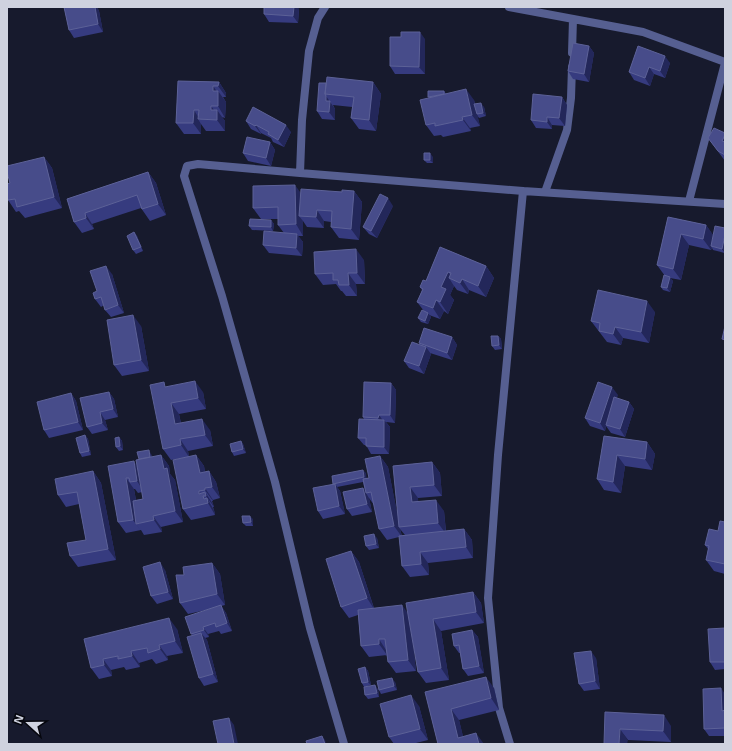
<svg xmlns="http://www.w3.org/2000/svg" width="732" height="751" viewBox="0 0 732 751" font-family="'Open Sans',sans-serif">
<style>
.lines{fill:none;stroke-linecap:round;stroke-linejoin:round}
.street{stroke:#565f91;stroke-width:8}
.wall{fill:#363b7f;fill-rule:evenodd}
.shaded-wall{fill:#23275a}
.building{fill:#474c8a;stroke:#5c6197}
</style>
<rect width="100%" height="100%" fill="#171a2d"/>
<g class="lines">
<path class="street" d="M509,7L643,32L725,62
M572,53L573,19
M300,173L302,120L309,51L318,18L325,7
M545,192L567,130L571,98L572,67
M689,201L725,63
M344,744L310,628L275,482L222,296L184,176L187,166L198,164L300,173L523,191L725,204
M510,744L499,708L488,598L498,455L523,191"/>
</g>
<path class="wall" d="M64,7H97L99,11L103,32L74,38L69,30Z
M299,9L298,23L269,22L264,14Z
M401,37L425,39V74H395L390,66Z
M589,46L594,53L589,82L573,79L568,71Z
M638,46L670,63L665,78L654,74L650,86L634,80L629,72Z
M178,81L219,82L226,93V97H223L226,102L225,118L222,117L225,121V131H206L201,124V134H184L176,123Z
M373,82L381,94L376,131L359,129L351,118L352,107L333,105L335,109V120L322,119L317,111L326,83Z
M444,91L446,94L474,100L475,104L484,107L486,116L479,118L477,115L480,126L470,128L471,131L443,137L441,135L434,136L426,125L429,98L428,97Z
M562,97L567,105L565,126L552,125V129L536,128L531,120Z
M246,121L291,132L284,147L273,142L271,138L261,133V134L251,129Z
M725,133V161L708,138Z
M270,142L275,150L271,166L248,161L243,153Z
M44,157L52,168L62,208L25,218L19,211L16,212L8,200L10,183Z
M433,157V163H427L424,160Z
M148,172L156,183L166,215L150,221L141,208L92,224L94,229L82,233L74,222L67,199Z
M354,191L362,202L359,240L339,238L331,227V222L324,221V228L307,227L303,221V236H298L303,242L302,256L269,253L263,245L284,233L278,225V219H261L253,208L301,194Z
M393,206L377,238L369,234L363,227Z
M668,217L706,225L725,253L713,250L712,248L711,250L689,245L681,280L670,278L673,281L670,292L663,290L661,287L665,276L657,265Z
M271,220L274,224L273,231L252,230L249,226Z
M134,232L137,236L143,251L136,254L133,250Z
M440,247L486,266L494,278L486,297L469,290L468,294L457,290L454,286L450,295L454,300L448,314L444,311L440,319L429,315L431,317L428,324L421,322L418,318L424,311L417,302L422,290L420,287L426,281Z
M364,260L365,284H356L357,296H346L342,291H341L336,284L323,285L315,274Z
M112,274L124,313L111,317L105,310L104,305L101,307L95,299L97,291Z
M655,312L649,343L623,338L621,345L607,342L591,321Z
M141,326L149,371L122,376L114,365Z
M498,336L501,339L502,349L495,350L492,346Z
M452,337L457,345L452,360L430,353L431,354L424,374L409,368L404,361L420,345L419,343Z
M391,383L396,390L395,423L386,422L390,427L389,454H371L366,445H364L358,438L364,419L363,417Z
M168,387L203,392L206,409L179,414L181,423L210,430L213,446L188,451L189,457L171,460L163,449Z
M109,392L114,399L118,417L105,420L108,430L92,434L87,427Z
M71,393L76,401L83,430L49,438L44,430Z
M618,395L616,398L629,402L634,409L625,437L611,433L606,426L605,431L590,426L585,418Z
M85,435L88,439L91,455L82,457L80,453Z
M604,436L647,442L655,454L652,470L625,466L621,493L604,490L597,479Z
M119,437L122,441L123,450L119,451L116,447Z
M241,441L243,444L246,453L234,456L232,452Z
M151,454L152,457L161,455L169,466L170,474L175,480L183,522L161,527L162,532L144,535L141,530L126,533L118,522L108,466H137L139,459ZM134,489H135L138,493L142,492L143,499L136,500Z
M196,455L204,466L205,472L209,471L216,482L220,498L213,500V501H212L214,507H213L214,510L215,515L191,520L183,509Z
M380,456L388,467L398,518L393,466L432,462L440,473L442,496L418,498V502L444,511L446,531L464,529L472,540L473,558L428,563L429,575L410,577L402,566L399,537L387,540L379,529L374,505L369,498L372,512L352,516L347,509L363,488L365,491L363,482L337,487L340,491L345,514L323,519L318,511L333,484L366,473V478H369ZM400,529L405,535L402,536Z
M93,471L101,483L116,560L78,567L70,556L86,540L79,504L66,507L58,495Z
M253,519V526H246L243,523Z
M725,522V574L714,571L706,560L708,549L705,545L718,531Z
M377,538L379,548L369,550L366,546Z
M351,551L359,562L374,608L408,614L473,592L481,603L484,623L441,631L449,680L426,683L418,672L412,636L416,671L396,673L388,662L386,650L387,655L369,657L361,646L358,615L349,618L341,607Z
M212,563L220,574L225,605L221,606L226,613L232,631L221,634L219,631L208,634L209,637L205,638L207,640L218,682L204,686L199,678L192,635L191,634L211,609L188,614L180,603L184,575Z
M165,570L173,599L157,604L151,596Z
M725,628V669L715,670L710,662Z
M177,629L183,653L167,656L168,660L156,664L152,659L139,663L140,667L126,670L124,667L111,670L112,676L99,679L91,668L84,639Z
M472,630L478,637L484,673L468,676L463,669L460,653H459L454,646Z
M596,658L600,689L584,691L579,684Z
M365,667L368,671L371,685L364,687L362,683Z
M395,682L397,690L381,694L379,690Z
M494,688L499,710L459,720L463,737L438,744L425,692Z
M378,689L379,697L368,699L365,695Z
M725,694V736H709L704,729Z
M419,706L428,740L412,744H394L389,737Z
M605,712L671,726V742L628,740Z"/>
<path class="shaded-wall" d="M95,7H97L99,11L103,32L98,24Z
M293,7H298L299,9L298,23L293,16Z
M420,32L425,39V74L419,67Z
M589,46L594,53L589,82L584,74Z
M665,56L670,63L665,78L660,71Z
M649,67L654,74L650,86L645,78Z
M219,82L226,93V97L218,86Z
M373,82L381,94L376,131L369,120Z
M213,86L218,93V91L226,102L225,118L218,106L213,91Z
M466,89L474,100L480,126L472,115Z
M326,96L335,109V120L329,112L326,101Z
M562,97L567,105L565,126L559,118Z
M481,103L484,107L486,116L483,113Z
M211,106L217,114V110L225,121V131L217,120L211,110Z
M194,110L200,120L198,119L201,124V134L193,123Z
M462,117L470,128L471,131L463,120Z
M547,117L552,125V129L547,122Z
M256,125L261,133V134L255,126Z
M286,125L291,132L284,147L278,140Z
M725,135V145L722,141Z
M270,142L275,150L271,166L266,158Z
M430,153L433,157V163L430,160Z
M44,157L52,168L62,208L54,197Z
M148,172L156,183L166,215L158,204Z
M295,185L303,196L299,216L303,221V236L296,224Z
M354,191L362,202L359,240L351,229Z
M388,198L393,206L377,238L371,231Z
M317,210L324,221V228L316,217Z
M85,213L92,224L94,229L86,218Z
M271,220L274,224L273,231L271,227Z
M706,225L714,236L711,246L712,248L711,250L703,239Z
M134,232L137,236L143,251L141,247Z
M297,234L303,242L302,256L296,248Z
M681,234L689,245L681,280L673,269Z
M725,235V253L722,249Z
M356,249L364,260L365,284L357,273Z
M106,266L112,274L124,313L118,305Z
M486,266L494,278L486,297L478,286Z
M448,272L454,280L449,278L454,286L450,295L454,300L448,314L440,302L441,287Z
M348,273L356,284L357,296L349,285Z
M670,277L673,281L670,292L667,288Z
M462,279L469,290L468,294L460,283Z
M436,300L444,311L440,319L433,308Z
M647,301L655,312L649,343L641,332Z
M428,313L431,317L428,324L425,321Z
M133,315L141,326L149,371L141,360Z
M615,327L623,338L621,345L613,334Z
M498,336L501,339L502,349L499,345Z
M452,337L457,345L452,360L447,353Z
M426,347L431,354L424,374L419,366Z
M195,381L203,392L206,409L198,398Z
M391,383L396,390L395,423L390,415Z
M612,387L618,395L607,425H606V426L605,431L600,423Z
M109,392L114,399L118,417L113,409Z
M71,393L76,401L83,430L78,422Z
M629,402L634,409L625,437L620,429Z
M171,403L179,414L183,435L175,424Z
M100,412L105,420L108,430L102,423Z
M379,415L384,422V425L378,418Z
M202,419L210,430L213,446L205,435Z
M384,420L390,427L389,454L384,447Z
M85,435L88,439L91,455L89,451Z
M119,437L122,441L123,450L120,446Z
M180,439L188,451L189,457L181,445Z
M241,441L243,444L246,453L243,449Z
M647,442L655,454L652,470L645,459Z
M149,450L151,454L153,464L151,460Z
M161,455L169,466L170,474L175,480L183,522L175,511L164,469Z
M196,455L204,466L207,484L200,473Z
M617,455L625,466L621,493L613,482Z
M380,456L388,467L400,527H399L400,529L402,537L394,526Z
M134,461L141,472L144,492L137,481Z
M432,462L440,473L442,496L434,485Z
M363,470L366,473L367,481L364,477Z
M93,471L101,483L116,560L108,549Z
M209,471L216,482L220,498L212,487Z
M126,478L134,489L140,524H136L141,531L133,520Z
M335,484L340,491L345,514L339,506Z
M410,487L418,498L420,513L412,502Z
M205,488L213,500V501L205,490Z
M363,488L367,493H366L369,498L372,512L367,504Z
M199,491L204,499L203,496L208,503L207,498L214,510L215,515L208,503H206L207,505L199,494Z
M205,492L213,504L214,507L206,496Z
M436,500L444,511L446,534L438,523Z
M153,516L161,527L162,532L154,520Z
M250,516L253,519V526L251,522Z
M464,529L472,540L473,558L466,547Z
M374,534L377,538L379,548L376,544Z
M351,551L359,562L374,609L367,598Z
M420,552L428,563L429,575L421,564Z
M160,562L165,570L173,599L168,592Z
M212,563L220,574L225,605L217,594Z
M473,592L481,603L484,623L476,612Z
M221,605L226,613L232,631L227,623Z
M402,605L410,616L416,671L408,660Z
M169,618L177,629L183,653L175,641Z
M433,619L441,631L449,680L441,668Z
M203,627L208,634L209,637L204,630Z
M472,630L478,637L484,673L479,666Z
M201,633L207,640L218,682L213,674Z
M379,639L386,650L387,655L379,644Z
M159,645L167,656L168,660L160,649Z
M131,651L139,663L140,667L132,656Z
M591,651L596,658L600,689L595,681Z
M103,659L111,670L112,676L104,665Z
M365,667L368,671L371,685L368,682Z
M486,677L494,688L499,710L491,698Z
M392,678L395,682L397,690L394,686Z
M375,685L378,689L379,697L377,693Z
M721,688L725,694V715L722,711Z
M411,695L419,706L428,740L420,729Z
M451,709L459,720L465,744L458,738Z
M664,715L671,726V742L663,731Z
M229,718L234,725L238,744H234Z
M620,729L628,740L627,744H619Z
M476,733L484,744H479Z
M322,736L325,740L326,744H325Z"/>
<path class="building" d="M64,7H95L98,24L69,30Z
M264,7H294L293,16L264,14Z
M401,32H420L419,67L390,66V37H401Z
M573,43L589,46L584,74L568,71Z
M638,46L665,56L660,71L649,67L645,78L629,72Z
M327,77L373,82L369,120L351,118L354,97L325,94Z
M178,81L219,82L218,86H213V91H218V106H211V110H217V120L198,119L199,110H194L193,123H176Z
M319,83H326L325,94L326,96V101H330L329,112L317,111Z
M466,89L472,115L462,117L463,120L435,126V123L426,125L420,100Z
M428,91H444V94L434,96L428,97Z
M533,94L562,97L559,118L547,117V122L531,120Z
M481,103L483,113L477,114L474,104Z
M253,107L286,125L278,140L268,134L269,132L256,125L255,126L246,121Z
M714,128L725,133V135L722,141L725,142V155L718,151L708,138Z
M247,137L270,142L266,158L243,153Z
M424,153H430V160H424Z
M44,157L54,197L17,207L15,199L8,200L7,196V184L10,183L7,172V166Z
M148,172L158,204L142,209L137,195L85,213L86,218L74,222L67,199Z
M295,185L296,224L278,225V207L253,208V186Z
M301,189L342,192V190L354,191L351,229L331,227L332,211L317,210L316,217L299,216Z
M380,194L388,198L371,231L363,227Z
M668,217L706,225L703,239L681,234L673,269L657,265Z
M250,219L271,220V227L249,226Z
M715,226L725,228V235L722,249L711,246Z
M264,231L297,234L296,248L263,245Z
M134,232L141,247L133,250L127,236Z
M440,247L486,266L478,286L462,279L460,283L449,278L451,273L448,272L441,287L446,289L440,302L436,300L433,308L417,302L423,289L420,287L423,280L426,281Z
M356,249L357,273H348L349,285H339L338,280H333V273L315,274L314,252Z
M106,266L118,305L105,310L101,297L95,299L93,293L97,291L90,271Z
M664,275L670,277L667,288L661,287Z
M598,290L647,301L641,332L615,327L613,334L599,331L600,323L591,321Z
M422,310L428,313L425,321L418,318Z
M133,315L141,360L114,365L107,320Z
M725,326V340L722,339Z
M424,328L452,337L447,353L419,343Z
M491,336H498L499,345L492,346Z
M412,342L426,347L419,366L404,361Z
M195,381L198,398L171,403L175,424L202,419L205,435L180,439L181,445L163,449L150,385L164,382L165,387Z
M364,382L391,383L390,415H379L378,418L363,417Z
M598,382L612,387L600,423L585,418Z
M109,392L113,409L100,412L102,423L87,427L80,398Z
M71,393L78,422L44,430L37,402Z
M614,397L629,402L620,429L606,425Z
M359,419L384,420V447L366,446V438H358Z
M85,435L89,451L80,453L76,438Z
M604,436L647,442L645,459L617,455L613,482L597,479Z
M119,437L120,446L116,447L115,438Z
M241,441L243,449L232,452L230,444Z
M149,450L150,457L139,459L137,452Z
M161,455L164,469L167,468L175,511L153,516L154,520L136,524L133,501L143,499L136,460Z
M196,455L200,473L209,471L212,487L205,488V490L199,491V494L205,492L206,496H203L204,499L207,498L208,503L183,509L173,460Z
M380,456L394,526L379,529L371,492L366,493L363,479L369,478L365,459Z
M134,461L137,481L130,482L129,478H126L133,520L118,522L108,466Z
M432,462L434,485L410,487L412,502L436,500L438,523L399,527L393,466Z
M363,470L364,477L333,484L332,476Z
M93,471L108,549L70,556L67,543L86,540L77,492L58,495L55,479Z
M335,484L339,506L318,511L313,488Z
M363,488L367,504L347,509L343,492Z
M242,516H250L251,522L243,523Z
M720,521L725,522V564L706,560L709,546L705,545L709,529L718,531Z
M464,529L466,547L420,552L421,564L402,566L399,536Z
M374,534L376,544L366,546L364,536Z
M351,551L367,598L341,607L326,559Z
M160,562L168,592L151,596L143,567Z
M212,563L217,594L180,603L176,575H184L183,567Z
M473,592L476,612L433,619L441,668L418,672L406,603Z
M221,605L227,623L216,627L215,623L203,627L204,630L191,634L185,617Z
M402,605L408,660L388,662L385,639H379V644L361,646L358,610Z
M169,618L175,641L159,645L160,649L148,653L147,648L131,651L132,656L118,659V656L103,659L104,665L91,668L84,639Z
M725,628V662H710L708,629Z
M472,630L479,666L463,669L459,645L454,646L452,634Z
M201,633L213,674L199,678L187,637Z
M591,651L595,681L579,684L574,653Z
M365,667L368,682L362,683L358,669Z
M486,677L491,698L451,709L458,738L476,733L479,744H438L425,692Z
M392,678L394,686L379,690L377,681Z
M375,685L377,693L365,695L364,687Z
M721,688L722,711L725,710V728L704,729L703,689Z
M411,695L420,729L389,737L380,704Z
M605,712L664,715L663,731L620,729L619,744H604Z
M229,718L234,744H218L213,721Z
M322,736L325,744H307L306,741Z"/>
<rect width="732" height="751" fill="none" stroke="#cfd2df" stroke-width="16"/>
<g transform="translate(28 723) rotate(291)" stroke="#05060d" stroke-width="3" paint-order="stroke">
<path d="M0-3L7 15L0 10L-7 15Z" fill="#cfd2df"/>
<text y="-6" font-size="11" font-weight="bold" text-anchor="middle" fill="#cfd2df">N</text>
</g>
</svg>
